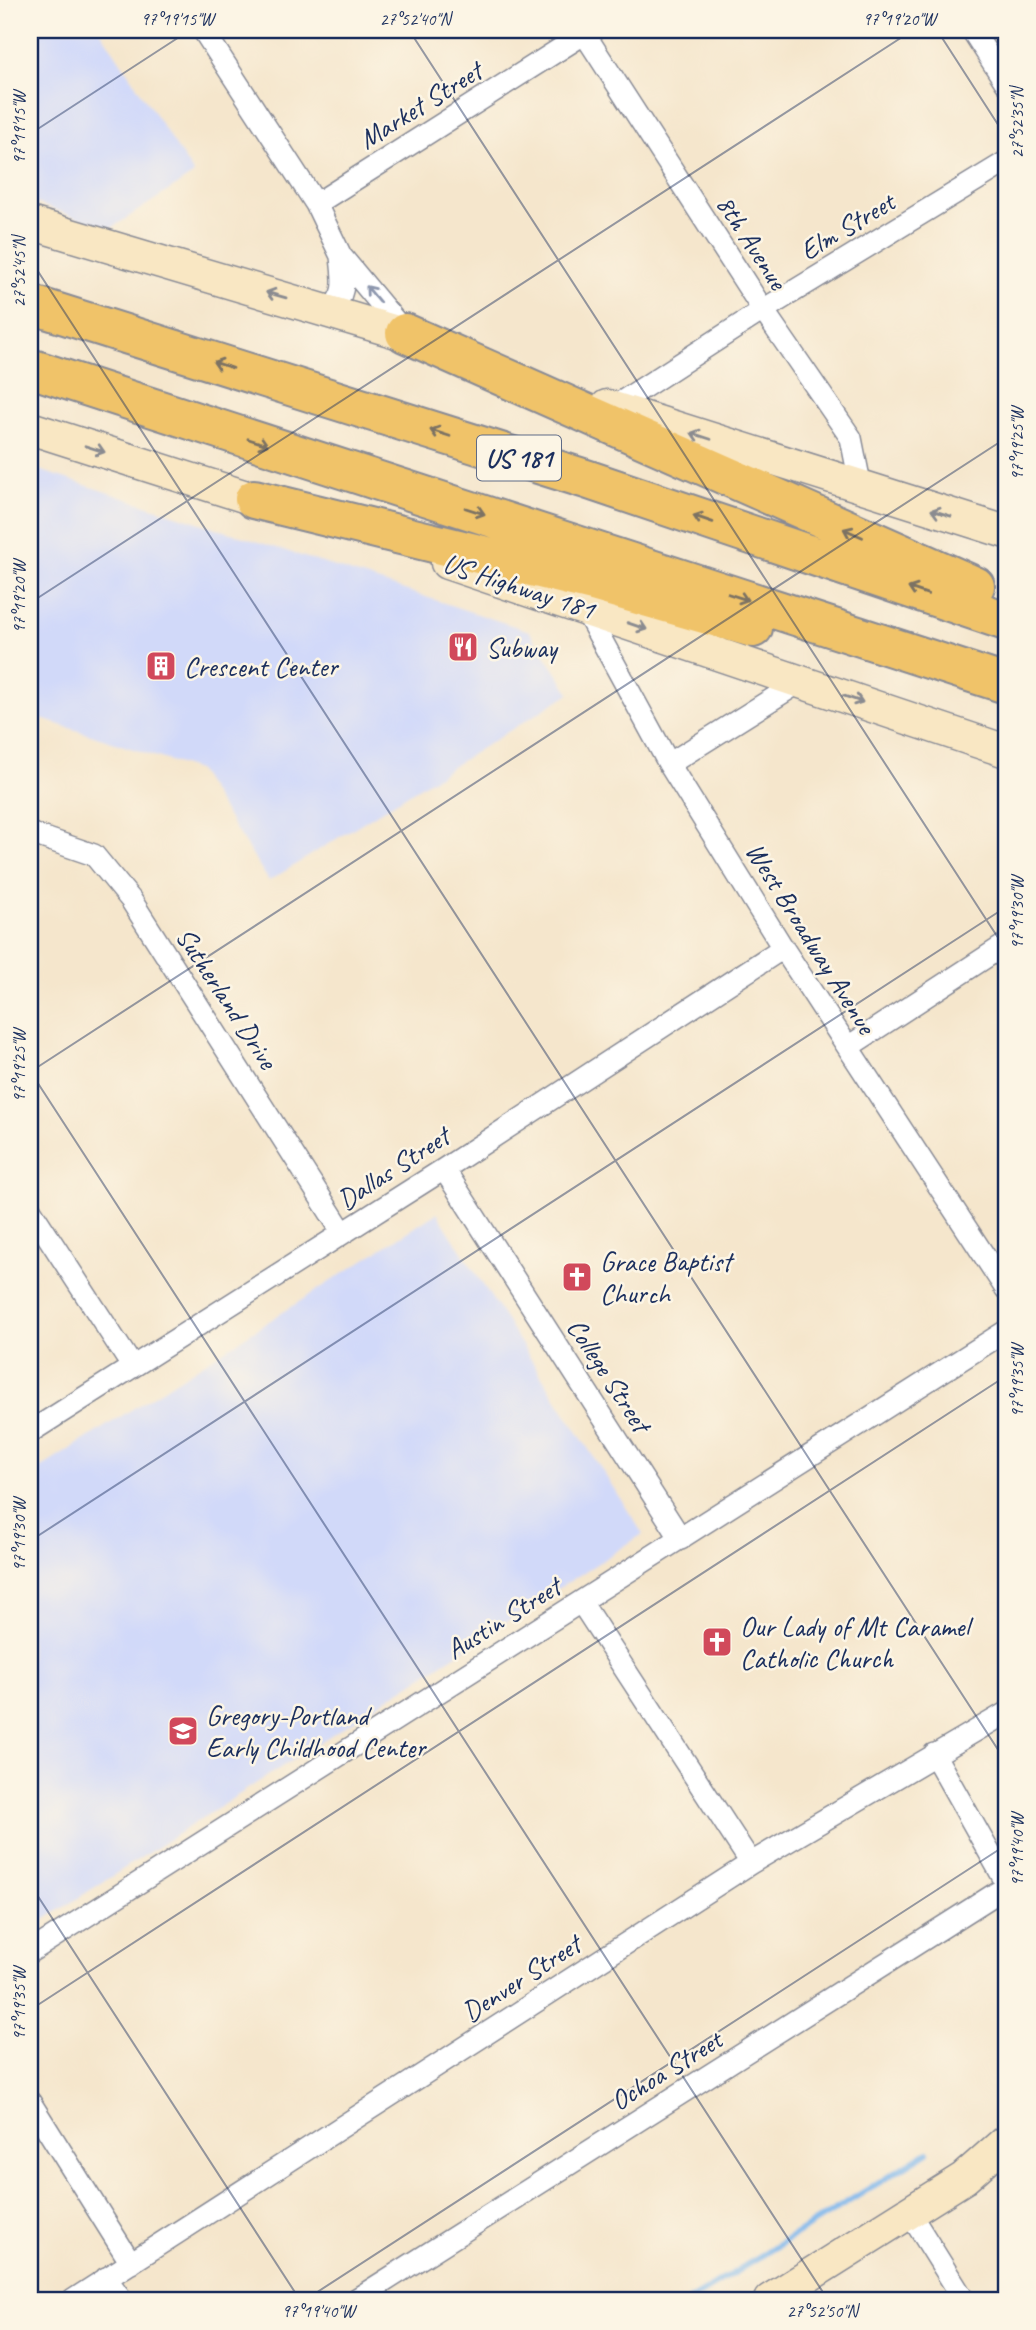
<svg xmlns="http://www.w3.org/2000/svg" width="1036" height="2330" viewBox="0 0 1036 2330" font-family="Caveat,sans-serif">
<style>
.built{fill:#d1d9f9}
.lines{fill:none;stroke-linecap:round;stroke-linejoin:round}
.stream{stroke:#7ab5ec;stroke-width:6}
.street-casing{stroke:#888a95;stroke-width:24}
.secondary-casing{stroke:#888a95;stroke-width:35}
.highway-casing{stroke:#888a95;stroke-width:42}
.street{stroke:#fff;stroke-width:21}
.secondary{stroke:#f9e7c3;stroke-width:32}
.highway{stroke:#f0c369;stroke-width:38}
.oneway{stroke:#8d97ae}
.oneway2{stroke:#8a8b90}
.oneway3{stroke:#7b7263}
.ticks{fill:none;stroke:#1b2f5e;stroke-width:2;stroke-opacity:0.45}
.labels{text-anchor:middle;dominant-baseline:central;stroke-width:5;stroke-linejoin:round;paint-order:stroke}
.shield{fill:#fcf5e5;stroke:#5e6a86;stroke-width:2}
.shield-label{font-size:26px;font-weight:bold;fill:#1b2f5e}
.street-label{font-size:28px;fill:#1b2f5e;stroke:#fcf5e5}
.poi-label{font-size:28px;fill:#1b2f5e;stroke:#fcf5e5;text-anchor:start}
.neatline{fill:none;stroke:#1b2f5e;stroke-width:2.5}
.ticks-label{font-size:18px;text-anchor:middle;fill:#1b2f5e}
</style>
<rect width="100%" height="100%" fill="#fcf5e5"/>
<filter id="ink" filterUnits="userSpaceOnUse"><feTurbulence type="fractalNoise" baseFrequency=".0143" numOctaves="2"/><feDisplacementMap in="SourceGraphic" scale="14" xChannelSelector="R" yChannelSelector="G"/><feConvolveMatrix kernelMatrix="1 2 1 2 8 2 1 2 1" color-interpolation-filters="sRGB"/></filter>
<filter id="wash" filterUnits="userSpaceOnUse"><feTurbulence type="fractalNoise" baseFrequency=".00686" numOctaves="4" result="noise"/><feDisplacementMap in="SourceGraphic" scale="28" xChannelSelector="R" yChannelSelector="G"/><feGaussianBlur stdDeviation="1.57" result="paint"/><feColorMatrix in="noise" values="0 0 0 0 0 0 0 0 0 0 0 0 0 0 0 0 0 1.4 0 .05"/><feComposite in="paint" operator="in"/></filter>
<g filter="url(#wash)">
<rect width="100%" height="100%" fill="#f5e6cc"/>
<path class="built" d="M30,30H100L194,174L110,229L30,201Z
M30,467L529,631L570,693L269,881L197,770L30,715Z
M437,1213L643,1534L30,1929V1475Z"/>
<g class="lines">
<path class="stream" d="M690,2300L928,2152"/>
</g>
</g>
<g filter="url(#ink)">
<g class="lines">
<g class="street-casing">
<path id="street" d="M203,30L316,204L341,256L405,333
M582,30L763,310L851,438L861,488
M972,30L1006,83
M316,204L590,30
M329,310C348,295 343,279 341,256
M612,408L763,310L1006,162
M584,608L669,764L783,948L1006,1289
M669,764L801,681
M30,833L94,855L131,900L343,1233
M848,1047L1006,944
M444,1169L681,1539
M30,1209L132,1366
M30,1432L444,1169L783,948
M581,1602L751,1863
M934,1754L1006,1882
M30,1952L1006,1331
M30,2102L131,2263
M909,2212L964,2300
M106,2278L122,2300
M73,2300L751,1863L1006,1713
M355,2300L1006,1887"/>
</g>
<g class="secondary-casing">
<path id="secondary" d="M30,223L427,341
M607,406L1006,532
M30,428L275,506
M447,563L1006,751
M770,2300L964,2178L1006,2141"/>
</g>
<g class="highway-casing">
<path id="highway" d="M30,304L586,479L1006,621
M405,333L975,586
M30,368L1006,684
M254,499L593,582L753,628"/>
</g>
<use href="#street" class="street"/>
<use href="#secondary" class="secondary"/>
<use href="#highway" class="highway"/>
</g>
<defs><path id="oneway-shaft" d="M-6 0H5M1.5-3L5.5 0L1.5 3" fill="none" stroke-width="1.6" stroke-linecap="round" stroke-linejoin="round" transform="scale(1.75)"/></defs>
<use class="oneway" href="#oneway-shaft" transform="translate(373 294) rotate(-130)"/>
<g class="oneway2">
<use href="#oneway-shaft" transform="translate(276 295) rotate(-164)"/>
<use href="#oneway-shaft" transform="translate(701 436) rotate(-162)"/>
<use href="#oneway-shaft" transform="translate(95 449) rotate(18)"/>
<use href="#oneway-shaft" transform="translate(941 513) rotate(-163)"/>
<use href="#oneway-shaft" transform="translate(637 626) rotate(19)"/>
<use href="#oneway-shaft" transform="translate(853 699) rotate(19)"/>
</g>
<g class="oneway3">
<use href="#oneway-shaft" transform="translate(223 365) rotate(-162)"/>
<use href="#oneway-shaft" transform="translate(440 433) rotate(-162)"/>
<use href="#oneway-shaft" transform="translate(258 442) rotate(18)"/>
<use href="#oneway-shaft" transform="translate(475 511) rotate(18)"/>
<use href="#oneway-shaft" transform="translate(703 519) rotate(-161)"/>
<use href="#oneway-shaft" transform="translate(853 533) rotate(-156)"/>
<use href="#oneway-shaft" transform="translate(918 591) rotate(-161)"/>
<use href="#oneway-shaft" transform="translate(738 597) rotate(18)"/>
</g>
</g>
<path class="ticks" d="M409,30L1006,950M937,30L1006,137M30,134L190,30M30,259L1006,1762M30,603L913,30M30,1071L828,2300M30,1072L1006,438M30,1541L1006,907M30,1884L300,2300M30,2010L1006,1376M305,2300L1006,1845"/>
<defs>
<g id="restaurant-square" transform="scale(1.575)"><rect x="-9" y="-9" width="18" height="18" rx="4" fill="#d1495b" stroke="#fcf5e5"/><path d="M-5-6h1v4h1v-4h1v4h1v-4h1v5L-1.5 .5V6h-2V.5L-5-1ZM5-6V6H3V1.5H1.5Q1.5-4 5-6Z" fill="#fff"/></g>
<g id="building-square" transform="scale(1.575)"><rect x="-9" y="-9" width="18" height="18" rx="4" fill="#d1495b" stroke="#fcf5e5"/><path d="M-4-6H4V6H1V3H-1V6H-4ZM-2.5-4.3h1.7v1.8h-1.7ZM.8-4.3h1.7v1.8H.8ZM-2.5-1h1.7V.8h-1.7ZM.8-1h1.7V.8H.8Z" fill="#fff"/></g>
<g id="church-square" transform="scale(1.575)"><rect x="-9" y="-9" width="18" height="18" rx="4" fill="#d1495b" stroke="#fcf5e5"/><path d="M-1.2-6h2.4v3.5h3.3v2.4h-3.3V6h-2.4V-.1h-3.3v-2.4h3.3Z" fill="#fff"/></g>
<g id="school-square" transform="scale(1.575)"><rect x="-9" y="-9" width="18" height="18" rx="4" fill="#d1495b" stroke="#fcf5e5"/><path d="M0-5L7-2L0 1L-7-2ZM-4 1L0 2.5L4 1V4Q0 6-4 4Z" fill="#fff"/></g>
</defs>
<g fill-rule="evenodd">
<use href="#restaurant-square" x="463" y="647"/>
<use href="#building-square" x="161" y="666"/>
<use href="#church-square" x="577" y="1277"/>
<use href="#church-square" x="717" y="1642"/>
<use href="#school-square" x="183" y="1731"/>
</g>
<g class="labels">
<rect class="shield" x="477" y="435.5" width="84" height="45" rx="5"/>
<g class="shield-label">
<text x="519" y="458">US 181</text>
</g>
<g class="street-label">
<text transform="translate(420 105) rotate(-32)">Market Street</text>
<text transform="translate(847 226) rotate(-31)">Elm Street</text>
<text transform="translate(752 242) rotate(57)">8th Avenue</text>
<text transform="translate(519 586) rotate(18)">US Highway 181</text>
<text transform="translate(811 938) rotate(58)">West Broadway Avenue</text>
<text transform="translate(227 998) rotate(57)">Sutherland Drive</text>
<text transform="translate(393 1168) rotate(-33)">Dallas Street</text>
<text transform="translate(609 1375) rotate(57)">College Street</text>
<text transform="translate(503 1618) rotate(-32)">Austin Street</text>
<text transform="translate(521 1978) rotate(-33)">Denver Street</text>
<text transform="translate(666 2070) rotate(-32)">Ochoa Street</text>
</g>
<g class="poi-label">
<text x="486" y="647">Subway</text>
<text x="184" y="666">Crescent Center</text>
<text x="600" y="1261">Grace Baptist<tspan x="600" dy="32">Church</tspan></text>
<text x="740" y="1626">Our Lady of Mt Caramel<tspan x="740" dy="32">Catholic Church</tspan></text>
<text x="206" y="1715">Gregory-Portland<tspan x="206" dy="32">Early Childhood Center</tspan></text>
</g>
</g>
<rect width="1036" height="2330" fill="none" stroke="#fcf5e5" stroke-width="77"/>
<rect x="38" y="38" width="960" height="2254" class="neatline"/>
<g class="ticks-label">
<text x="177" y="25">97°19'15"W</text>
<text x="415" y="25">27°52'40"N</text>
<text x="899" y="25">97°19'20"W</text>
<text transform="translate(1017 123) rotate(-90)" y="6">27°52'35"N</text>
<text transform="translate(19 128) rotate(-90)" y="6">97°19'15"W</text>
<text transform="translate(19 272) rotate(-90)" y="6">27°52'45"N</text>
<text transform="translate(1017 444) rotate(-90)" y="6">97°19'25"W</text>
<text transform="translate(19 597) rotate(-90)" y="6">97°19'20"W</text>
<text transform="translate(1017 913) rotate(-90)" y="6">97°19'30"W</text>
<text transform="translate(19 1066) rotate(-90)" y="6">97°19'25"W</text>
<text transform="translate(1017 1381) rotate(-90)" y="6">97°19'35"W</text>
<text transform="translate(19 1535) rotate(-90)" y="6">97°19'30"W</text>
<text transform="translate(1017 1850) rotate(-90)" y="6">97°19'40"W</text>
<text transform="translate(19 2004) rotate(-90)" y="6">97°19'35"W</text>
<text x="318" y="2317">97°19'40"W</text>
<text x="822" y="2317">27°52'50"N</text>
</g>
</svg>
